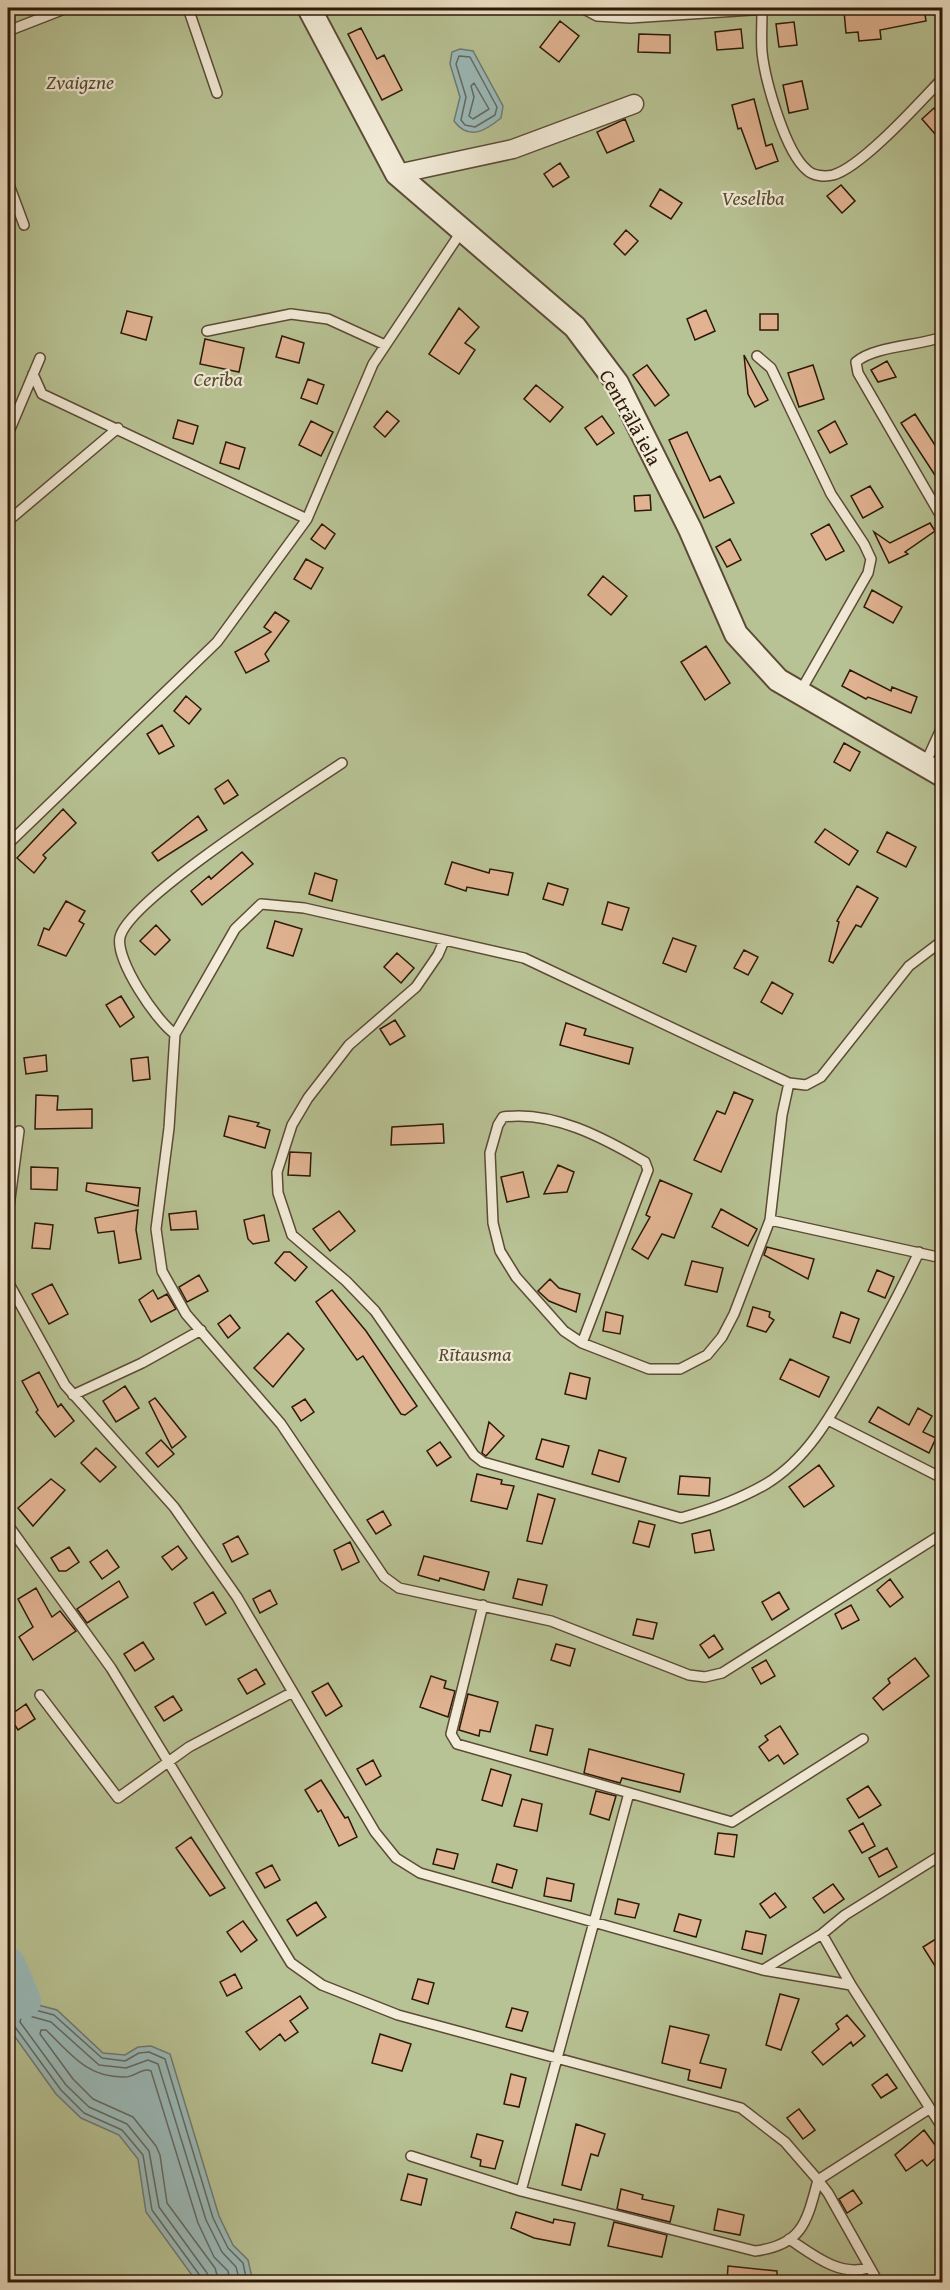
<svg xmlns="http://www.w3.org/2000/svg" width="950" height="2290" viewBox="0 0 950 2290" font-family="'Gentium Book Plus',serif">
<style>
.green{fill:#b8c395;stroke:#726e4e;stroke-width:1.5}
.water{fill:#9bbcbc;stroke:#6f7b74;stroke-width:1.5}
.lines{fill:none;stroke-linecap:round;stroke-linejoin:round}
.shore{stroke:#646a62;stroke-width:1.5}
.river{stroke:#9bbcbc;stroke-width:36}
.building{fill:#e1b392;stroke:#2c1907;stroke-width:1.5}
.service-casing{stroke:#5c4b36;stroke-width:12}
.minor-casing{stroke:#5c4b36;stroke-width:21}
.tertiary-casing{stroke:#5c4b36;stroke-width:26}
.service{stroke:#f3ecd9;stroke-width:9}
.minor{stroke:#f3ecd9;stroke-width:18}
.tertiary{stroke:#f3ecd9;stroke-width:22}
.labels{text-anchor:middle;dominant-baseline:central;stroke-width:4.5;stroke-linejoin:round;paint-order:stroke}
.park-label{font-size:20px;font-style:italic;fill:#564c32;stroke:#f3ecd9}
.street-label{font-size:20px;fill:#2c1907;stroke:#f3ecd9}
</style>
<rect width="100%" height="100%" fill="#ede1c5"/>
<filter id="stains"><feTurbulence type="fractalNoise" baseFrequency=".00333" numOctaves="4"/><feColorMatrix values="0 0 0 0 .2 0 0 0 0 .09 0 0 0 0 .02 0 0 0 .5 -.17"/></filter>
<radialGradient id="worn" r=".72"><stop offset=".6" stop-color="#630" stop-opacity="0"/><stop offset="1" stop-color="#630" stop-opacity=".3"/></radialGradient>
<path class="green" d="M8,8H942V2282H8Z"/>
<path class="water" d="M460,49L473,51L503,106L501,118C485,131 469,141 454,121L460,97L450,64L452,52Z
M23,2001L57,2010L103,2053L125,2055L138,2047L151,2046L170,2054L219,2216L233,2245L248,2260L253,2282H199L194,2278L146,2212L138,2159L119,2135L81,2118L56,2094L8,2027V2010Z"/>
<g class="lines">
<path class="shore" d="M459,56L470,57L497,107L495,115L475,127L465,125L461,120L466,97L456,64Z
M474,83L489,109L473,119L469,116L474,97L471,86Z
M8,2015L24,2007L54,2015L102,2058L125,2061L139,2053L149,2052L165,2059L213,2218L228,2248L243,2263L247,2282
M8,2024L15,2027L61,2090L84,2113L122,2130L143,2155L152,2210L201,2277L202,2282
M210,2282L207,2273L159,2207L149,2151L127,2124L89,2107L66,2085L20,2022L21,2018L26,2015L51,2022L99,2065L126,2068L148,2060L158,2064L206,2220L222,2252L236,2267L240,2282
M219,2282L215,2268L167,2203L160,2155L156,2146L133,2117L93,2099L73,2079L40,2034L41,2030H46C71,2054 87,2078 125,2077C135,2077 142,2067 151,2071L198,2223L214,2257L228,2271L230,2282"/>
<path class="river" d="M8,1965L23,2001"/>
</g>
<path class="building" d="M881,8H924L926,21L880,30L881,39L859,41L858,32L846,33L844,11Z
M560,21L579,36L559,62L540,47Z
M794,22L797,45L779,47L776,24Z
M361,28L377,59L384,55L402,90L382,100L348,34Z
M741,29L743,48L717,50L715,32Z
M639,34L670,35V53L638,52Z
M802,81L808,109L789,113L783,85Z
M754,99L766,146L772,144L778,161L756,169L741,128L738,129L732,105Z
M934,108L942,118V142L922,119Z
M625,119L634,141L607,153L597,132Z
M560,163L569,177L553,187L544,174Z
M841,185L855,201L842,213L827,196Z
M660,189L682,203L671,219L650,206Z
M626,230L638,241L625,255L614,244Z
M459,308L479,327L465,343L475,350L459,374L429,354Z
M706,310L715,331L695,340L687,319Z
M127,311L152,317L146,340L121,333Z
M760,314H778V330H760Z
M282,336L304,343L299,363L276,357Z
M205,339L244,348L239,372L200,364Z
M744,355L768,400L755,407L748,394Z
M887,361L896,377L878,382L871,370Z
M647,365L669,395L655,406L633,375Z
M813,365L824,399L799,407L788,373Z
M308,379L324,385L317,404L301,398Z
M536,385L563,407L550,422L524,399Z
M387,411L399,421L385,437L374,427Z
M915,414L942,456V486L901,423Z
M602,416L614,433L597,445L585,428Z
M178,420L198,426L193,444L173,438Z
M311,421L333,432L321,456L299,445Z
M835,421L847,444L830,453L818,431Z
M687,432L710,481L720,476L734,503L704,518L669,440Z
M226,442L245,448L239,469L220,463Z
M870,486L883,507L863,518L851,496Z
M650,495L651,510L635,511L634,496Z
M930,523L935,531L905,552L908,554L889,563L874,532L890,543Z
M322,524L335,534L325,549L311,539Z
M829,524L844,551L826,560L811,534Z
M730,539L741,560L727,567L716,547Z
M306,559L323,568L311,589L294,579Z
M603,576L627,596L611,615L588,595Z
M872,590L902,607L893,623L864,607Z
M275,612L289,621L265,654L269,661L246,673L235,652L271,632L264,627Z
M706,646L730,683L705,700L681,662Z
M850,670L891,691L892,687L917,697L911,713L868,697L866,699L842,686Z
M186,696L201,709L189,724L174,711Z
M162,725L174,746L159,754L147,734Z
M844,743L860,752L850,771L834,762Z
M228,780L238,795L224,804L215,789Z
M63,809L76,823L43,855L46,858L34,873L17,858Z
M198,816L207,830L158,861L152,853Z
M825,829L858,851L849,865L815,842Z
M887,832L916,847L906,867L877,852Z
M242,852L253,864L202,905L191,891L209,876L211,879Z
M452,862L489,873L490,869L513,873L508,895L467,887L466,891L445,884Z
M315,873L337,880L332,901L309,894Z
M548,883L568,889L563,905L543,899Z
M857,886L878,898L861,927L856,925L833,963L829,961L839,922L837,921Z
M66,901L85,911L79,921L84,924L66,956L38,945L44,928L49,930Z
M608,902L629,908L622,930L602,924Z
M275,921L302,929L293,956L267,948Z
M156,925L170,940L155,955L140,941Z
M673,938L696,946L686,972L663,963Z
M744,950L758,957L748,975L734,968Z
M397,953L414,968L401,983L384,967Z
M772,982L793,994L782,1014L761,1002Z
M121,996L134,1017L120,1027L106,1005Z
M395,1020L405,1036L390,1045L380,1029Z
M566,1023L586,1029L584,1035L633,1048L629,1064L560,1045Z
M46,1055L47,1071L26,1074L24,1058Z
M148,1057L150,1079L133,1081L131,1059Z
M734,1092L753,1100L721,1172L694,1160L717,1111L725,1114Z
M36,1095L58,1096L57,1110L92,1109V1128L35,1129Z
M229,1116L259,1123L257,1126L270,1130L265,1148L224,1136Z
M443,1124L444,1143L391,1145L392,1127Z
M290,1152L311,1153L310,1176L288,1175Z
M558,1165L574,1172L567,1192L544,1194Z
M31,1167L58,1168L57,1190L31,1189Z
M523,1172L529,1197L507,1202L501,1177Z
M660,1180L692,1194L674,1238L662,1234L648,1259L632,1249L650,1217L646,1215Z
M87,1183L140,1188L138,1206L86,1191Z
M721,1209L757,1229L748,1246L712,1227Z
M138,1210L136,1230L141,1259L119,1263L114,1231L98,1233L95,1218Z
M196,1211L198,1229L171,1230L169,1214Z
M339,1211L355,1231L330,1251L313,1229Z
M264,1215L269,1241L253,1244L248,1239L244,1220Z
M35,1223L53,1225L50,1249L32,1248Z
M767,1247L814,1259L808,1279L764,1255Z
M284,1252H290L307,1267L295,1281L275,1263Z
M692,1261L723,1268L717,1292L685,1285Z
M877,1270L894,1277L885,1298L868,1291Z
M199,1275L208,1291L187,1302L179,1287Z
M550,1279L559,1288L580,1294L576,1312L549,1301L538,1291Z
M52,1284L68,1314L49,1324L32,1294Z
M153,1290L158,1299L167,1294L176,1309L151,1322L139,1300Z
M332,1290L366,1331L417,1406L405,1415L401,1414L363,1356L357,1360L316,1302Z
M753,1307L770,1312L769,1317L774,1320L766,1332L747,1326Z
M606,1312L623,1316L620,1334L603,1331Z
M841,1312L859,1319L850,1343L833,1337Z
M230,1315L240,1328L228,1338L218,1324Z
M288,1333L304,1349L273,1387L254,1368Z
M790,1359L829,1377L819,1397L780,1379Z
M39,1372L58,1407L61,1404L74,1421L55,1437L36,1412L38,1410L22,1381Z
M570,1373L590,1378L586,1399L565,1394Z
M125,1386L139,1408L116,1422L103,1401Z
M155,1398L186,1437L172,1448L149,1402Z
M305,1399L314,1412L301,1421L292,1407Z
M878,1407L909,1425L918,1408L932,1416L923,1432L936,1438L929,1453L869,1422Z
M489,1422L504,1436L486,1456L482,1453Z
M542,1439L569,1446L563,1467L536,1459Z
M161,1440L174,1454L158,1467L146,1453Z
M440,1442L451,1457L437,1466L427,1451Z
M96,1448L116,1467L100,1482L81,1463Z
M599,1450L626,1458L619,1482L592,1474Z
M819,1465L834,1486L804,1507L789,1487Z
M477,1474L502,1480L501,1484L514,1486L507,1509L471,1501Z
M680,1476L710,1478L709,1496L678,1494Z
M51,1479L65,1490L33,1526L18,1508Z
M538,1494L555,1499L542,1544L527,1541Z
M383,1511L391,1525L376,1534L367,1520Z
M639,1521L655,1525L649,1547L633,1543Z
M710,1530L714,1550L695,1553L692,1534Z
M238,1536L248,1554L232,1562L223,1544Z
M350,1542L359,1562L342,1570L334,1550Z
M178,1546L187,1558L172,1570L162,1557Z
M69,1547L79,1562L66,1571H59L51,1558Z
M107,1550L119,1567L102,1579L90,1562Z
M424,1556L489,1572L484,1590L440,1578L439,1581L418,1575Z
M518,1579L547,1585L542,1605L513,1598Z
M890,1579L903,1597L890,1607L877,1590Z
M119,1581L128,1597L87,1623L77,1609Z
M36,1588L52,1617L60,1611L76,1631L33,1660L19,1637L33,1627L18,1599Z
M270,1590L277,1604L260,1613L253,1599Z
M213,1592L226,1613L206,1625L194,1603Z
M779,1592L789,1609L772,1620L762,1602Z
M851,1605L859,1620L842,1629L835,1614Z
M637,1619L657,1623L653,1639L633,1635Z
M714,1635L723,1649L709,1658L700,1645Z
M143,1642L154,1659L135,1671L124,1654Z
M556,1644L575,1649L570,1666L551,1660Z
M915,1658L929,1676L883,1710L873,1698L890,1683L888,1679Z
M766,1660L775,1676L761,1684L752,1668Z
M256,1669L265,1684L247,1694L238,1679Z
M431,1676L446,1681L444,1688L455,1691L448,1717L420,1707Z
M328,1683L342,1706L326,1716L312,1692Z
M468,1694L498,1702L490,1732L480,1730L479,1736L459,1730Z
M173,1696L182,1710L164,1721L155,1707Z
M26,1704L35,1719L18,1730L9,1716Z
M536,1725L553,1729L547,1755L530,1751Z
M780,1726L798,1754L784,1764L778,1755L769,1761L759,1747L768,1740L765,1736Z
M589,1749L684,1774L680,1792L622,1778L620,1783L584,1773Z
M373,1760L381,1776L366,1785L357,1769Z
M491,1769L511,1775L502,1806L482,1800Z
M321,1780L345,1818L348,1817L357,1837L339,1846L321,1810L318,1812L305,1790Z
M868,1786L881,1805L859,1818L847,1799Z
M596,1791L616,1796L609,1820L590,1814Z
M522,1799L542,1804L537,1831L514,1826Z
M863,1823L875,1846L862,1853L849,1831Z
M718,1833L737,1835L734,1857L715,1854Z
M191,1837L225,1888L210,1896L176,1848Z
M887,1848L897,1867L879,1877L869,1858Z
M437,1849L458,1854L454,1869L433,1864Z
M497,1864L517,1870L512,1888L492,1882Z
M272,1865L280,1880L265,1888L256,1873Z
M547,1878L574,1884L571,1901L544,1896Z
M833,1884L844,1899L824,1913L813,1898Z
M775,1893L786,1907L770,1918L760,1904Z
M618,1899L639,1904L635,1918L615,1914Z
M316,1902L326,1917L297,1936L287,1920Z
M679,1914L701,1920L696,1937L674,1931Z
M243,1921L257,1940L241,1952L227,1932Z
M746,1931L766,1935L762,1954L742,1949Z
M942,1935V1977L923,1947Z
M235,1974L242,1988L227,1996L220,1982Z
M418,1979L434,1983L428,2004L412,1999Z
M780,1994L799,1999L781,2050L766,2045Z
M300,1996L308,2008L290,2021L298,2032L285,2041L280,2034L260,2050L246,2032Z
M512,2008L528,2012L522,2031L506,2027Z
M847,2015L865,2036L853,2046L851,2042L823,2065L812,2052L839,2029L836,2024Z
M670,2026L709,2035L700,2063L726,2069L721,2088L688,2080L690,2070L662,2063Z
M380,2034L411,2044L402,2071L372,2063Z
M511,2074L526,2078L519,2107L504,2104Z
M887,2074L897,2088L881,2098L872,2085Z
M799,2109L815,2130L803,2139L787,2118Z
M576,2124L605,2134L598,2156L591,2154L581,2190L562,2185Z
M924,2130L941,2153L927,2166L922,2160L906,2171L895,2155Z
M477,2134L503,2141L495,2169L480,2166L481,2160L471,2157Z
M408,2174L427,2179L421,2205L401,2200Z
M621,2189L643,2195L642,2199L674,2206L670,2222L617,2209Z
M853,2190L862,2203L847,2213L839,2199Z
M718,2209L744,2215L740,2235L714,2230Z
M516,2212L553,2223L554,2219L575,2223L570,2245L534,2238L511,2228Z
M614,2222L667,2235L662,2257L608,2246Z
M728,2266L777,2271V2283H727Z"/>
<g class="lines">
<g class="service-casing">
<path id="service" d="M188,8L217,93
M582,8L597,16L630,18L783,8
M762,11C762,24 761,38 762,52C765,80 785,152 807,170C813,176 825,177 833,175C862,167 920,102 942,79
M8,31L67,8
M8,182L24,225
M207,331L291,314L328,319L385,345
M942,337C918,346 874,346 856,362L858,373L942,518
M757,356L771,368L831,494L864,544L871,559L868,573L800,692
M33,374L42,394L307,519
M8,434L40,358
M8,521L118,428
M925,764L942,727
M8,844L217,642L307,519L373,364L461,232
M444,941L438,955L416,987L349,1045L308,1098L292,1125L277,1172L278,1193L292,1235L346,1281L375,1311L474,1455L483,1462L681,1518C710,1510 740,1499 766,1484C809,1458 833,1412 857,1370C879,1331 900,1293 919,1252
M175,1034C157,1022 115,960 120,937C130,898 302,790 342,763
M789,1083L524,958L304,908L261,904L235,929L175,1034L169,1128L156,1229L162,1271L186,1314L281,1424L384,1577L399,1588L551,1621L689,1675L705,1677L722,1673L942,1534
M8,1214L19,1131
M770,1220L942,1258
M8,1282L65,1385L174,1507L237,1597L375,1832L396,1858L420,1873L763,1970L851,1985L822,1934L845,1915L938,1857
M582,1343L648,1170L645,1162C604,1138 552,1110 503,1117L498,1125L490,1153L493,1223L500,1251L516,1277L564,1331L582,1343L649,1369H680L707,1355L722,1337L734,1314L770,1220L782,1115L789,1083L806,1085L821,1077L909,966L942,941
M73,1395L142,1363L201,1330
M828,1420L942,1478
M8,1525L111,1668L291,1963L322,1985L398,2015L741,2108L785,2142L818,2180C807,2221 803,2245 755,2251L521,2191L411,2156
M483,1605L451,1734L457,1744L732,1822L863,1739
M40,1695L118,1798L189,1747L291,1693
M763,1970L822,1934
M851,1985L942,2127
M521,2191L629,1793
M789,2239C812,2254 839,2277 868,2268
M878,2282L828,2193L818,2180L929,2109"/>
</g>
<g class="minor-casing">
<path id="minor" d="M397,174L513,149L634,104"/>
</g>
<g class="tertiary-casing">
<path id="tertiary" d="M309,8L397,174L575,327L617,383L690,529L736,634L778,680L942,775"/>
</g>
<use href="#service" class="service"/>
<use href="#minor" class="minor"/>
<use href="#tertiary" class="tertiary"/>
</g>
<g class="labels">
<g class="park-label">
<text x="80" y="81">Zvaigzne</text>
<text x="753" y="197">Veselība</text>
<text x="218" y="378">Cerība</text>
<text x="475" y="1353">Rītausma</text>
</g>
<g class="street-label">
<text transform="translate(631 417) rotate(61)">Centrālā iela</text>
</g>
</g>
<rect width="950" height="2290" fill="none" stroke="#ede1c5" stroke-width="30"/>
<rect x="9" y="9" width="932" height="2272" fill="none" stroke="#2c1907" stroke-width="3"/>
<rect x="15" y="15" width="920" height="2260" fill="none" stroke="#2c1907" stroke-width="1.5"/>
<rect width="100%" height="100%" filter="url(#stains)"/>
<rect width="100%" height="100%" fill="url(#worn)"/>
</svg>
